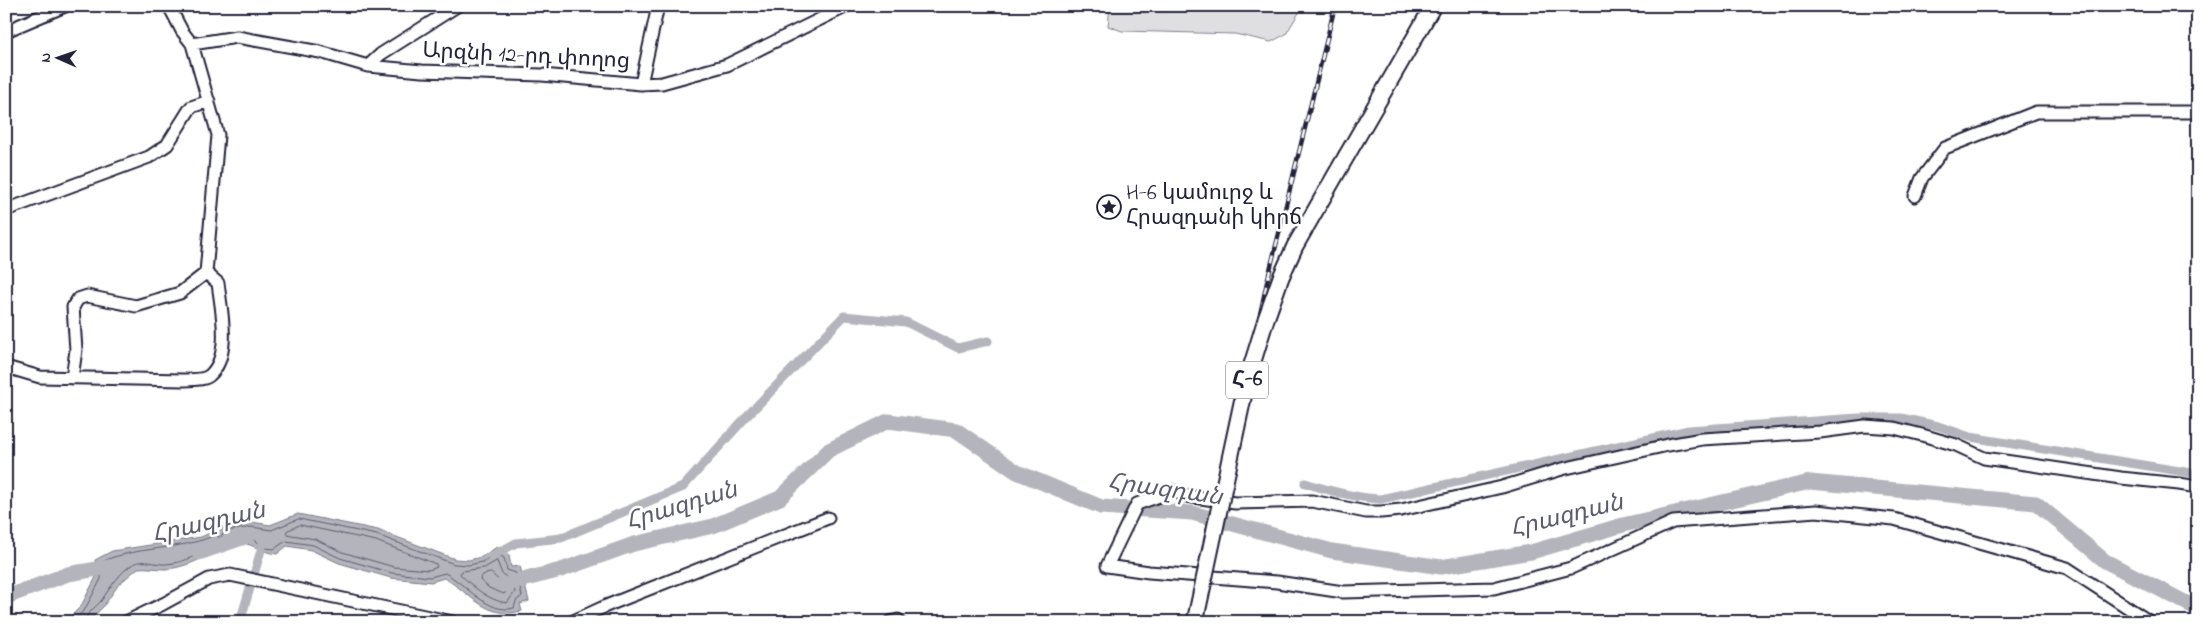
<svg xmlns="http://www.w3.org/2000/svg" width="2204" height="628" viewBox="0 0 2204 628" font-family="'Indie Flower','Noto Sans Armenian',sans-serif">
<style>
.green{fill:#dfdfe2;stroke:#80808e}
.water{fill:#b4b4bc;stroke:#7a7a88}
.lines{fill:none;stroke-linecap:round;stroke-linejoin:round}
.shore{stroke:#5c5c6f;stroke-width:1}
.canal{stroke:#b4b4bc;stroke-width:9}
.river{stroke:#b4b4bc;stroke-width:15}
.minor-casing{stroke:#22223b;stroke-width:15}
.major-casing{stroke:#22223b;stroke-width:19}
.minor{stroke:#fff;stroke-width:11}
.major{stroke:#fff;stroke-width:15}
.rail-casing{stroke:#22223b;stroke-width:4.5}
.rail{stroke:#fff;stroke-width:2.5;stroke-dasharray:8;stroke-linecap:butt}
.major-bridge-casing{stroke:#22223b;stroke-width:19;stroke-linecap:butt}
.major-bridge{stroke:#fff;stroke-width:15}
.labels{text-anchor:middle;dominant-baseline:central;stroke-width:5;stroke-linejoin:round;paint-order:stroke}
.shield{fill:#fff;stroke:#646476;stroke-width:1}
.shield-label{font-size:21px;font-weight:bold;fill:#22223b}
.street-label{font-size:22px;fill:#22223b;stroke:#fff}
.poi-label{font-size:22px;fill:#22223b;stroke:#fff;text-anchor:start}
.water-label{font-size:24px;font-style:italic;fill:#5c5c6f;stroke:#fff}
</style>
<rect width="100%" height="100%" fill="#fff"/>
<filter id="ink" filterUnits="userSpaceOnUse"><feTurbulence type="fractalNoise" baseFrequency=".02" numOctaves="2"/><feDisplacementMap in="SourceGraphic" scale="10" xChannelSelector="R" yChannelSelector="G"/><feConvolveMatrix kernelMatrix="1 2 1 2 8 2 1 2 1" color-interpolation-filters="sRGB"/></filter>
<g filter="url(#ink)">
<path class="green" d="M1110,6H1303L1286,34L1271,42L1235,34L1122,31L1108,26Z"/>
<path class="water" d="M298,514L378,530L455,559L469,560L481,557L497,547L509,555L511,567L520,566L529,601L520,604L522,611C486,620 472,594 444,578L431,582L391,578L339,563L311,550L287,546L277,554C257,552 248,538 225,543C218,544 213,553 206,556C196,562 177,569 165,569C156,569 147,567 138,568L119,584L103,607L88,622H65L81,606L96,577L95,560L112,551L201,537L225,526L252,522L270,525Z"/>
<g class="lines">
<path class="shore" d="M299,519L377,535L454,564L469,565L482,562L497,554L504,558L507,570L516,573L522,596L516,601L514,608C488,615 466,584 445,573L430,577L392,573L340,558L313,545L286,541L274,549L266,548L256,541L243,537L223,538L221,536L226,531L252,527L271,530Z
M300,525L376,541L436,564L437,567L429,570L394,567L342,552L315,539L286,534L287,531Z
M497,561L502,574L511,580L515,592L507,603C489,601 472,586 460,574L462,571L484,568Z
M491,573L504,585L506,591L504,594L489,588L480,580L481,576Z
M73,622L85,609L101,579V562C134,546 180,551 216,535L219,536V540C204,552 186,563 166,564C157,565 145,559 135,563C121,570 110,588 101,601C96,607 86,613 85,622"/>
<path class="canal" d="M1305,483C1330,491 1355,498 1381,499L1689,430L1858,418H1901L1938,426L1970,437L2198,474
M492,556L516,543L561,538L683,487L746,417L844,316L906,322L958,348L988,341
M240,622L264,540"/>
<path class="river" d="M199,553L248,536
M503,585L561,570L634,544L713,526L780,498L829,450L888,421L956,430L1017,472L1101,507L1192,513L1332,551L1441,567L1531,552L1623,525L1810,482L2036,503L2105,561L2198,609
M6,597L68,574L115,566"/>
<g class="minor-casing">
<path id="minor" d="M6,31L65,6
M192,44L237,37L320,52L368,66L422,71L542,75L641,84L662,83L727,65L847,6
M368,66L381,54L457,6
M641,84L658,6
M1915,196L1922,178L1945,148L2036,112H2198
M6,210L149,157L167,145L191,107L209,101
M6,367L40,377L183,380C191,379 204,381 210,375C232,355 221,309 218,283L206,273
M72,378L76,350L73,307L78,299L87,296L136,306L180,293L206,273L218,135L192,44L182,31L169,6
M126,622L163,604L209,579L230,575L453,622
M571,622L606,606L828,518
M890,622L898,620L900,622
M2150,622L2067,568L1894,519L1816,511L1673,522L1571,568L1494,588L1343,592L1277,582L1149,572L1107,566L1137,504L1173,491L1187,496L1235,503L1312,501L1366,512H1381L1401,510L1502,487L1562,469L1668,445L1702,439L1820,432L1865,426L1894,428L1922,435L1956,445L1984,458L2121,478L2179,484L2198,487"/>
</g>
<g class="major-casing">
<path id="major" d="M1347,155L1433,6"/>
</g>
<use href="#minor" class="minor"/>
<use href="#major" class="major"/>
<g class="rail-casing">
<path id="rail" d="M1194,622L1267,282L1335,6"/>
</g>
<use href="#rail" class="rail"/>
<g class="major-bridge-casing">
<path id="major-bridge" d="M1195,622L1246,384L1266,319L1281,277L1295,246L1347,155"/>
</g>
<use href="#major-bridge" class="major-bridge"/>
</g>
</g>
<defs>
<g id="sight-ring" transform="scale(1.25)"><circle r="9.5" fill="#fff" stroke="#22223b" stroke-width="1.5"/><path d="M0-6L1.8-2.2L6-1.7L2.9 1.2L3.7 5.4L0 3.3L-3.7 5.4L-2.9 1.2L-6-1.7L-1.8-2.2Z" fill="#22223b"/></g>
</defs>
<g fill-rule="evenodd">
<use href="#sight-ring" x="1109" y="207"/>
</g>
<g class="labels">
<rect class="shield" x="1226" y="361.5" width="42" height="37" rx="4"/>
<g class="shield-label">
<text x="1247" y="380">Հ-6</text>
</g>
<g class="street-label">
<text transform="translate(526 57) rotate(3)">Արզնի 12-րդ փողոց</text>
</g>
<g class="poi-label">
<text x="1126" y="194">H-6 կամուրջ և<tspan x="1126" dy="25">Հրազդանի կիրճ</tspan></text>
</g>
<g class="water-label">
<text transform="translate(1165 491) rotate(8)">Հրազդան</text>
<text transform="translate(682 507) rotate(-17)">Հրազդան</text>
<text transform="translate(1567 517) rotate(-14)">Հրազդան</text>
<text transform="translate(209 524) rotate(-13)">Հրազդան</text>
</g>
</g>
<rect width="2204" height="628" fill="none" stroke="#fff" stroke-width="25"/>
<rect x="12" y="12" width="2179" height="603" fill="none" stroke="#22223b" stroke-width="2" filter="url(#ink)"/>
<g transform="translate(58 58) rotate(272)" stroke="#ffffff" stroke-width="4" paint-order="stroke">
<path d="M0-4L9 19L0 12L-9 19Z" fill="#22223b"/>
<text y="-8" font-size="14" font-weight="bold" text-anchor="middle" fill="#22223b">N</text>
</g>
</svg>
